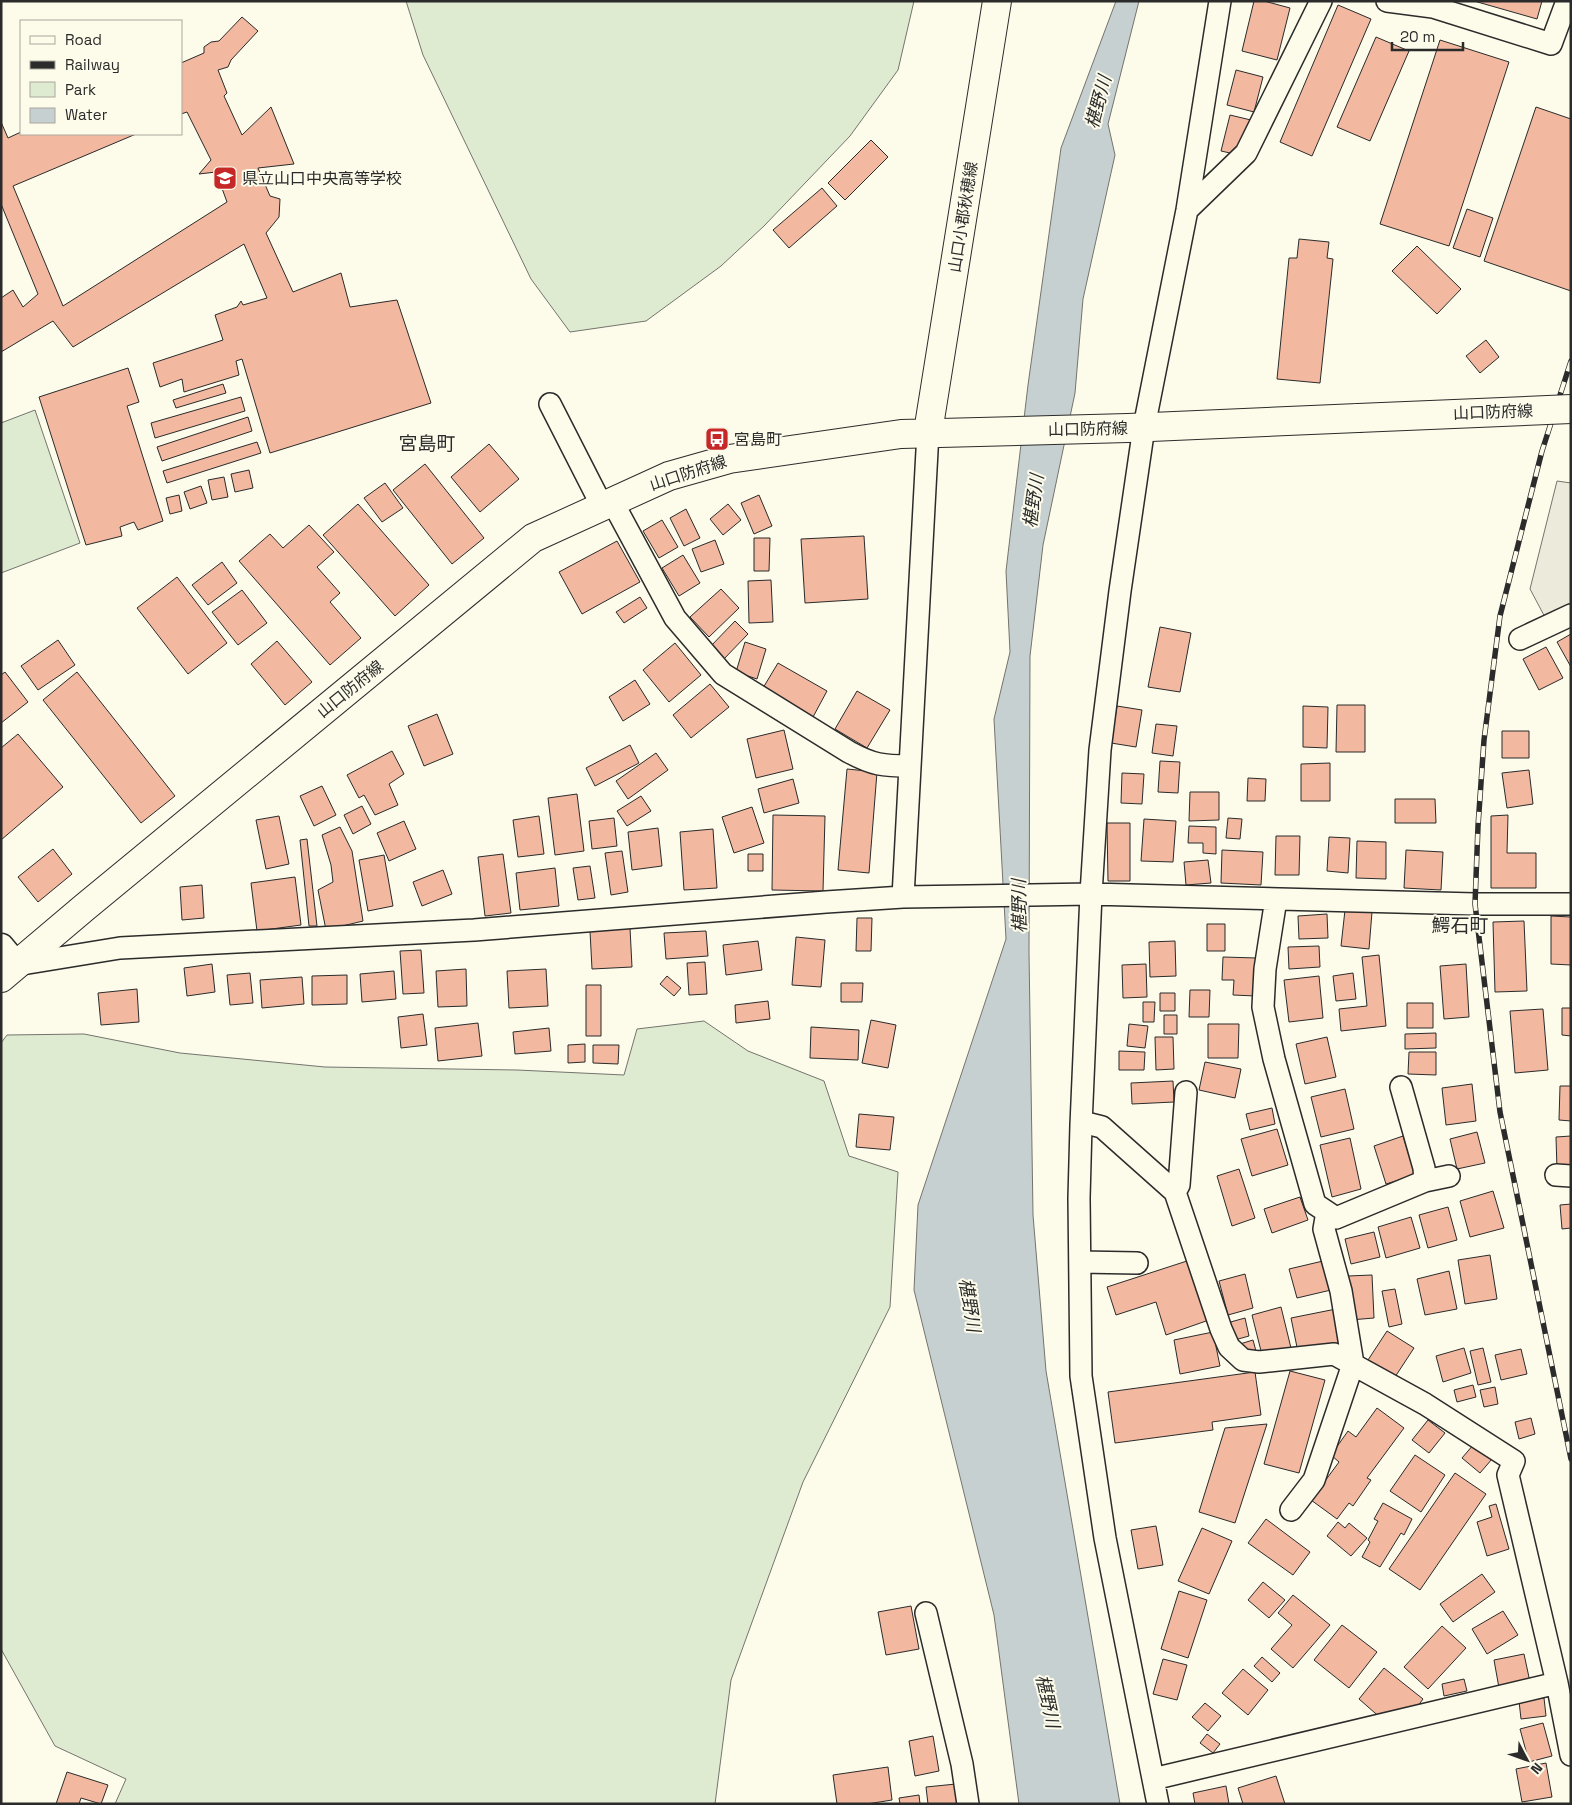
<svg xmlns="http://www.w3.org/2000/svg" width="1572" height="1805" viewBox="0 0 1572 1805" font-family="'Space Grotesk','Noto Sans JP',sans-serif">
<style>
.green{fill:#deebd1;stroke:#74746e}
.parking{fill:#eceadb;stroke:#74746e}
.water{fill:#c7d0d0;stroke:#74746e}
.building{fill:#f2b8a0;stroke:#2b2b2b}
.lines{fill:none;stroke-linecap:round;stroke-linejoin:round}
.minor-casing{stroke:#2b2b2b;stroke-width:24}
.tertiary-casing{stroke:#2b2b2b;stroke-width:29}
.primary-casing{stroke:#2b2b2b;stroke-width:30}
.minor{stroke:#fdfbea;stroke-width:21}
.tertiary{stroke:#fdfbea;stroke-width:26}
.primary{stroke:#fdfbea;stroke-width:28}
.rail-casing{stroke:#2b2b2b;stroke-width:5.5}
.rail{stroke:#fdfbea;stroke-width:4;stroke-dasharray:11;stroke-linecap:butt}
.primary-bridge-casing{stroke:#2b2b2b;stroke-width:30;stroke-linecap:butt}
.primary-bridge{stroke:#fdfbea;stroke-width:28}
.labels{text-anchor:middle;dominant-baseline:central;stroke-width:4;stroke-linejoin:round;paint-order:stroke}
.poi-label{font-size:16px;fill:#2b2b2b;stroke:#fdfbea;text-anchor:start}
.street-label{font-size:16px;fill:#2b2b2b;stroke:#fdfbea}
.water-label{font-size:18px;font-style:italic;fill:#2b2b2b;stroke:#fdfbea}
.quarter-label{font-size:19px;fill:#2b2b2b;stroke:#fdfbea}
</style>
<rect width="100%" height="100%" fill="#fdfbea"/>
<path class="green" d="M406,1H914L898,70L850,136L764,226L721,266L646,321L570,332L531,279L423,55Z
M35,410L80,543L1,573V423Z
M704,1021L748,1051L824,1081L849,1156L898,1172L890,1307L803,1482L731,1680L715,1804H115L126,1779L55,1746L1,1649V1043L7,1035L84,1034L180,1053L325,1067L517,1070L624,1075L637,1029Z"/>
<path class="parking" d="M1557,481L1571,483V609L1547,621L1530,589Z"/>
<path class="water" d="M1116,1H1139L1108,124L1115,155L1083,299L1075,393L1043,545L1030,656L1029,952L1033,1215L1046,1371L1120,1804H1019L994,1615L914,1290L918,1205L1006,939L994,719L1010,652L1006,571L1028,385L1061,148Z"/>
<path class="building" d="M1254,1H1264L1290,8L1277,60L1242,51Z
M1474,1H1542L1537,19Z
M1338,5L1371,19L1312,156L1280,142Z
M242,17L258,31L231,60L228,67L218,70L227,93L224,96L242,135L271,107L294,164L258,168L270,196L280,199L279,217L266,233L293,292L341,273L350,307L397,300L431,403L270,453L242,359L236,361L239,375L184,392L182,379L160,387L153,363L223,340L215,315L237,307L241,301L243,305L267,298L244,244L73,347L53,321L1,352V298L13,290L23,307L38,294L1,204V122L8,138L21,132V134H136L13,186L63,306L227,202L216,172L199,174L211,160L187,112L181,114V63L204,53V47L211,42L219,41Z
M1376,37L1409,51L1370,141L1337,127Z
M1440,40L1509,62L1449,246L1380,224Z
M1236,70L1263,77L1254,112L1227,105Z
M1536,107L1571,119V291L1484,261Z
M1230,115L1255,121L1239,155L1221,151Z
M871,140L888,157L845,200L828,183Z
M822,188L837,206L789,248L773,230Z
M1467,209L1493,218L1480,257L1453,248Z
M1299,239L1329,242L1327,258L1333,259L1320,383L1277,379L1289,258H1297Z
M1417,246L1461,289L1437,314L1392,271Z
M1486,340L1499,357L1480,373L1466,356Z
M128,368L139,402L127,406L163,521L138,530L134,522L120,527L122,536L86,545L39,397Z
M223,384L226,393L176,408L173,400Z
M241,397L245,411L155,438L151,423Z
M248,417L252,431L162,461L157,447Z
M257,442L261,453L167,483L163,471Z
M489,444L519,479L480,512L451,477Z
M425,464L484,538L452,564L393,490Z
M249,470L253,488L235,492L231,474Z
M224,477L228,497L212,500L208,480Z
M385,483L403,508L382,522L364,498Z
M201,486L207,503L190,509L184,492Z
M179,495L182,511L170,514L166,498Z
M759,495L772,526L754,534L741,503Z
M358,504L429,585L395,616L323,535Z
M728,504L741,520L723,535L710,519Z
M686,509L700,538L684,546L670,518Z
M662,520L678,547L659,558L643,531Z
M309,525L334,552L317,567L340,593L330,602L361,638L330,665L239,561L270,534L283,548Z
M864,536L868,599L805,603L801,539Z
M754,538H770L769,571H754Z
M715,540L724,564L701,572L692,549Z
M617,541L640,582L582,614L559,572Z
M683,555L700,583L679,596L662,568Z
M222,562L237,583L208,605L192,585Z
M177,577L227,643L188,674L137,608Z
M771,580L773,622L749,623L748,581Z
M721,589L739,608L709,637L690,617Z
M242,590L267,623L238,645L212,612Z
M640,597L647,608L624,623L616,612Z
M735,621L748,634L722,661L709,648Z
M1160,627L1191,633L1180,692L1148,687Z
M1571,634V667L1557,642Z
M58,640L75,665L38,690L21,666Z
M277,641L312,682L285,705L251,664Z
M745,642L766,649L757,679L736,672Z
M675,643L701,675L669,702L643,670Z
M1546,647L1563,678L1539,690L1523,659Z
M778,663L827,691L813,717L763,688Z
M5,672L28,702L1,723V675Z
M77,672L175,796L141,823L43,700Z
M635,680L650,704L623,721L609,697Z
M710,684L729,707L691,738L673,715Z
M857,691L890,710L867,748L835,729Z
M1337,705H1365V752H1336Z
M1117,706L1142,710L1136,747L1111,743Z
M1303,706L1328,707L1327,748L1303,747Z
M437,714L453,754L424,766L408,726Z
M1156,724L1177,726L1173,756L1152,753Z
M784,730L793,769L756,778L747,739Z
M1502,731H1529V758H1502Z
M18,734L63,787L1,840V748Z
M630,745L639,763L595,786L586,768Z
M392,751L404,774L389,784L398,805L375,815L364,795L359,798L347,775Z
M656,753L668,770L628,799L616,781Z
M1160,761L1180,762L1178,793L1158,792Z
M1330,763V801H1301V764Z
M847,769L877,772L869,873L838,870Z
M1529,770L1533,804L1507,808L1502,773Z
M1122,773L1144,774L1142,804L1121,803Z
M1248,778L1266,779L1265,801H1247Z
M793,779L799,803L764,813L758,789Z
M322,786L336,815L314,826L300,796Z
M1190,792H1219V820L1189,821Z
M577,794L584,851L555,855L548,798Z
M641,796L651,811L627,826L617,811Z
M1395,799H1435L1436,823H1395Z
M362,806L371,824L353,834L344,815Z
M752,807L764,843L734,853L722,817Z
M773,815L825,816L823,891L772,890Z
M1508,815L1507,853H1536V888H1491V816Z
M279,816L289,864L266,869L256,820Z
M539,816L544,854L518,857L513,820Z
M614,818L617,846L592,849L589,821Z
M1228,818L1242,819L1240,839L1226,838Z
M1144,819L1176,821L1173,862L1141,861Z
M404,821L416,849L389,861L377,833Z
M1107,823H1130V881H1108Z
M1189,826L1216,827V854L1203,853V843H1188Z
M340,827L352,851L363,921L326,930L318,890L333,882L331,865L322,835Z
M658,828L662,866L632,870L628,832Z
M713,829L717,888L684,890L680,832Z
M1276,836H1300L1299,875H1275Z
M1329,837L1350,838L1348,873L1327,871Z
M307,839L317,926H309L300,840Z
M1357,841L1386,842V879L1356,878Z
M53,849L72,874L38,902L18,877Z
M1222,850L1263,852L1261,885L1221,883Z
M1406,850L1443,852L1441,890L1404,888Z
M622,851L628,892L611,895L605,853Z
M503,854L511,913L485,916L478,857Z
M748,854H763V871H748Z
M384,855L393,906L368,911L359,860Z
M1208,860L1211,883L1186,885L1184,862Z
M590,866L595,898L578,900L573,868Z
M555,868L559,906L520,910L516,873Z
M443,870L452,894L422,906L413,882Z
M295,877L301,925L257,931L251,883Z
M202,885L204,918L182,920L180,887Z
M1345,910L1372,912L1369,949L1341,946Z
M1327,914L1328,938L1299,939L1298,916Z
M1551,916L1571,917V965L1551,964Z
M857,918H872L871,951H856Z
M1524,921L1527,991L1495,992L1493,922Z
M1207,924H1225V951H1207Z
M630,928L632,967L592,969L590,931Z
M706,931L708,956L666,959L664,933Z
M796,937L825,940L821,987L792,985Z
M758,941L762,970L726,975L723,945Z
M1175,941L1176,976L1150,977L1149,942Z
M1319,946L1320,967L1289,969L1288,947Z
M421,950L424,993L403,994L400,951Z
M1379,955L1386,1026L1341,1031L1339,1009L1367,1006L1362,957Z
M1223,957L1257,958L1256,996L1233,995L1234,980H1222Z
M705,962L707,994L689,995L687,963Z
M212,964L215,992L187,996L184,968Z
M1146,964L1147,997L1123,998L1122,965Z
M1466,964L1469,1017L1444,1019L1440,966Z
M466,969L467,1006L438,1007L436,971Z
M546,969L548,1006L509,1008L507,971Z
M394,971L396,999L362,1002L360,974Z
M250,973L253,1003L230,1005L227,975Z
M1353,973L1356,999L1336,1001L1333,976Z
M347,975V1004L312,1005V976Z
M667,976L681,988L674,996L660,984Z
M1319,976L1323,1018L1289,1022L1284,980Z
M302,977L304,1004L262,1008L260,980Z
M841,983H863L862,1002H841Z
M586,985H601V1036H586Z
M137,989L139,1022L101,1025L98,993Z
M1190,990H1210L1209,1017H1189Z
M1160,993H1175V1011H1160Z
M768,1001L770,1019L736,1023L735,1005Z
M1143,1002H1155L1154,1022H1143Z
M1407,1003H1433V1028H1407Z
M1562,1008H1571V1036L1562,1035Z
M1543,1009L1548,1070L1515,1073L1510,1011Z
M423,1014L427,1045L401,1048L398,1017Z
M1164,1015H1177V1034H1164Z
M871,1020L896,1025L888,1068L862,1063Z
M478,1023L482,1056L438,1061L435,1028Z
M1129,1024L1148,1026L1145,1048L1127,1046Z
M1208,1024H1239L1238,1058H1208Z
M811,1027L859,1030L858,1060L810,1058Z
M549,1028L551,1051L515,1054L513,1032Z
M1436,1033V1048L1405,1049V1034Z
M1155,1037H1173L1174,1069L1156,1070Z
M1327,1037L1336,1077L1305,1084L1296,1044Z
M585,1044V1062L568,1063V1045Z
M593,1045H619L618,1064L593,1063Z
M1119,1051L1145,1052L1144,1070H1119Z
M1409,1052H1436V1075L1408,1074Z
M1205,1062L1241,1069L1235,1098L1199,1090Z
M1173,1081L1174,1102L1132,1104L1131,1083Z
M1472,1084L1476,1121L1446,1125L1442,1088Z
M1560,1086H1571V1121L1559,1120Z
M1345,1089L1354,1129L1321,1137L1311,1097Z
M1272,1108L1275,1124L1250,1130L1246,1114Z
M859,1114L894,1117L890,1150L856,1147Z
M1277,1129L1288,1165L1252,1176L1241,1139Z
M1477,1132L1485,1163L1457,1169L1450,1139Z
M1403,1136L1415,1175L1386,1184L1374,1146Z
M1571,1136V1169L1557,1170L1556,1137Z
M1350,1138L1361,1189L1332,1197L1320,1145Z
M1239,1169L1255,1218L1232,1226L1217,1176Z
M1493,1191L1504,1228L1470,1237L1460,1201Z
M1300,1197L1308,1220L1272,1233L1264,1209Z
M1571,1204V1228L1562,1229L1560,1205Z
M1448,1207L1457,1240L1428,1248L1419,1215Z
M1411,1217L1420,1248L1386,1258L1378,1227Z
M1374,1232L1380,1257L1351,1264L1345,1239Z
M1490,1255L1497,1299L1465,1304L1458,1260Z
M1190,1260L1209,1320L1166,1335L1156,1302L1116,1315L1107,1287Z
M1323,1261L1331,1290L1297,1298L1289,1269Z
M1449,1271L1457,1309L1425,1315L1417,1279Z
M1245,1274L1253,1308L1228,1315L1219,1281Z
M1372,1275L1374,1318L1350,1320L1348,1276Z
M1395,1289L1402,1324L1389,1327L1382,1291Z
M1281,1307L1291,1348L1262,1355L1252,1315Z
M1336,1309L1342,1343L1298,1352L1291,1318Z
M1245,1318L1249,1336L1231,1341L1227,1323Z
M1387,1331L1414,1348L1395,1377L1368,1360Z
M1213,1332L1220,1366L1180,1374L1174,1340Z
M1253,1340L1257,1355L1244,1359L1240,1344Z
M1464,1348L1471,1373L1443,1382L1436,1356Z
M1483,1348L1491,1382L1478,1385L1470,1351Z
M1521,1349L1527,1374L1501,1380L1495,1355Z
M1290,1371L1325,1380L1299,1473L1264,1464Z
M1255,1372L1261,1415L1212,1422L1213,1430L1115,1443L1108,1392Z
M1473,1385L1476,1397L1457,1402L1454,1390Z
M1495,1387L1498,1404L1484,1407L1480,1390Z
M1377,1408L1404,1428L1367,1478L1371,1480L1353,1506L1349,1503L1337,1519L1311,1500L1339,1462L1331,1455L1348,1431L1356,1437Z
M1531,1418L1535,1434L1519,1439L1515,1422Z
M1428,1420L1445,1433L1429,1453L1412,1440Z
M1267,1424L1235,1523L1199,1512L1225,1428Z
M1474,1444L1492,1459L1480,1473L1462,1458Z
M1415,1455L1445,1475L1421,1512L1390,1491Z
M1455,1473L1486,1494L1420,1590L1389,1569Z
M1383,1503L1412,1519L1404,1535L1401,1533L1380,1567L1362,1557L1370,1542L1368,1540L1378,1521L1374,1519Z
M1496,1504L1509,1549L1487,1556L1477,1522L1492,1517L1489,1506Z
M1266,1519L1310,1552L1293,1575L1248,1543Z
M1338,1522L1345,1528L1349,1523L1367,1538L1351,1556L1327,1536Z
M1156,1526L1163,1565L1138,1569L1131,1530Z
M1202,1528L1232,1541L1209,1594L1178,1581Z
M1482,1574L1495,1592L1453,1622L1440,1604Z
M1263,1582L1285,1600L1269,1618L1248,1600Z
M1179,1591L1207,1600L1188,1658L1161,1649Z
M1293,1595L1330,1625L1293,1668L1271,1649L1292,1625L1278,1613Z
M911,1606L919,1649L886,1655L878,1612Z
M1503,1611L1518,1635L1487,1654L1472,1629Z
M1342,1625L1377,1652L1349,1688L1314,1660Z
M1442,1626L1466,1648L1428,1689L1404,1667Z
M1524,1654L1530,1682L1499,1688L1494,1660Z
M1262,1657L1280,1673L1272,1682L1254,1666Z
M1163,1659L1187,1665L1177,1700L1153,1694Z
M1384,1668L1423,1699L1415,1710L1383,1720L1359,1699Z
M1243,1669L1268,1690L1248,1715L1222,1693Z
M1464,1679L1467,1691L1444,1696L1442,1684Z
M1544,1698L1546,1716L1521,1719L1519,1701Z
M1205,1703L1221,1716L1208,1731L1192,1717Z
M1543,1723L1552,1756L1529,1762L1520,1729Z
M1207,1734L1220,1744L1213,1753L1200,1743Z
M933,1736L939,1771L915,1776L909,1741Z
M1546,1763L1552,1797L1522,1802L1516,1769Z
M888,1767L892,1800L867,1804H837L833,1775Z
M67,1772L108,1785L101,1804L81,1798L79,1804H56Z
M1276,1776L1285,1804H1243L1238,1788Z
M956,1784L958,1804H928L926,1787Z
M1226,1786L1229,1804H1195L1193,1793Z
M919,1795L920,1804H900L899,1798Z"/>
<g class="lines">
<g class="minor-casing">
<path id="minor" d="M1387,1L1433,7L1551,44L1567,1
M1187,210L1246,153L1321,1
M550,404L602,506
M612,501L675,618L723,674L849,752C873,765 883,766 910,766
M1520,639L1571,615
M903,897L928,432
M1276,899L1265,969L1263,1007L1274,1059L1315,1204L1336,1218L1425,1181L1424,1168L1401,1087
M16,965L120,948L474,930L826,902L903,897L1091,894L1475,904H1571
M1081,1125L1090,1124L1102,1127L1175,1192L1221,1329L1229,1347L1243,1360L1259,1362L1334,1354L1425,1404L1514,1461L1508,1475L1557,1683L1571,1755
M1556,1175L1571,1176
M1425,1181L1449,1176
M1175,1192L1179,1185L1186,1092
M1080,1262L1137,1263
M1291,1510L1314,1480L1353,1364L1341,1291L1324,1229L1327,1212
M926,1613L962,1764L968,1804
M1153,1779L1557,1683
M1158,1804L1105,1538L1081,1376L1079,1198L1081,1125L1091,894L1100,750L1120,591L1144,427L1187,210L1220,1"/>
</g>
<g class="tertiary-casing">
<path id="tertiary" d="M1,947L16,965"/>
</g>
<g class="primary-casing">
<path id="primary" d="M928,432L997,1
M1,978L85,907L533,538L669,476L729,459L901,434L1128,428L1358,418"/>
</g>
<use href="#minor" class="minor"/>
<use href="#tertiary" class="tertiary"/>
<use href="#primary" class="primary"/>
<g class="rail-casing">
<path id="rail" d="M1571,361L1542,451L1500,616L1484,740L1478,826L1475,904L1500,1112L1571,1459"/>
</g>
<use href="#rail" class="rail"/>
<g class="primary-bridge-casing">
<path id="primary-bridge" d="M1358,418L1571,409"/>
</g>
<use href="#primary-bridge" class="primary-bridge"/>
</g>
<defs>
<g id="school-square" transform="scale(1.25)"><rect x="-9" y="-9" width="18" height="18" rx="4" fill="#c62828" stroke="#fdfbea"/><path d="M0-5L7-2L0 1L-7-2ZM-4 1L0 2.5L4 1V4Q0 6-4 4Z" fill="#fff"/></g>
<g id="bus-square" transform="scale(1.25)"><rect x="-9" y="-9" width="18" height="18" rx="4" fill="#c62828" stroke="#fdfbea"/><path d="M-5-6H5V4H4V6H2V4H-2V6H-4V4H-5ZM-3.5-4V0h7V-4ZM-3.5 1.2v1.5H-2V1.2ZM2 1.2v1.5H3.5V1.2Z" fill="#fff"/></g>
</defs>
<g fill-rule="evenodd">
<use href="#school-square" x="225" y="178"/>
<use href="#bus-square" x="717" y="439"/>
</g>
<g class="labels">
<g class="poi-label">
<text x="242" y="178">県立山口中央高等学校</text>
<text x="734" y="439">宮島町</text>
</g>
<g class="street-label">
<text transform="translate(963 217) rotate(-81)">山口小郡秋穂線</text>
<text transform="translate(1493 412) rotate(-2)">山口防府線</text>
<text transform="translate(1088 429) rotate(-1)">山口防府線</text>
<text transform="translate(688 473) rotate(-18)">山口防府線</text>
<text transform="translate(350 689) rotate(-39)">山口防府線</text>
</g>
<g class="water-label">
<text transform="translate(1098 102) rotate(-75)">椹野川</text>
<text transform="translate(1033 501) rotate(-82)">椹野川</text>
<text transform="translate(1019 906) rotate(-91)">椹野川</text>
<text transform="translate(970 1305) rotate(81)">椹野川</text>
<text transform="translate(1048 1701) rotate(78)">椹野川</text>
</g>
<g class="quarter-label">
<text x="427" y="443">宮島町</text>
<text x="1460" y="925">鰐石町</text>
</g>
</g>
<rect width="1572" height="1805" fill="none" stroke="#2b2b2b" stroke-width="5"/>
<rect x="20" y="20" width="162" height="115" fill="#fdfbea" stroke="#a9a89e"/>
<rect x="30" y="36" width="25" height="8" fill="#fdfbea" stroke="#a9a89e"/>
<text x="65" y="45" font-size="15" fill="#2b2b2b">Road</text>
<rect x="30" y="61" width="25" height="8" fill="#2b2b2b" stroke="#a9a89e"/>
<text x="65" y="70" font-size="15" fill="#2b2b2b">Railway</text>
<rect x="30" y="82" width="25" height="15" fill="#deebd1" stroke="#a9a89e"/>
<text x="65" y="95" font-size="15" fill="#2b2b2b">Park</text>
<rect x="30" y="108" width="25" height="15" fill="#c7d0d0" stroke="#a9a89e"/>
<text x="65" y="120" font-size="15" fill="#2b2b2b">Water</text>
<g transform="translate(1527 1760) rotate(131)" stroke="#fdfbea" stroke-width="4" paint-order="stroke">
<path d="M0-4L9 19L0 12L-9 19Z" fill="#2b2b2b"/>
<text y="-8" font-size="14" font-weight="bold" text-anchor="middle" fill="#2b2b2b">N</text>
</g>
<path d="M1392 42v8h71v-8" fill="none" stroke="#2b2b2b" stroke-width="2.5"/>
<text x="1400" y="42" font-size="15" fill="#2b2b2b" stroke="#fdfbea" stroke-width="4" paint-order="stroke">20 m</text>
</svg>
